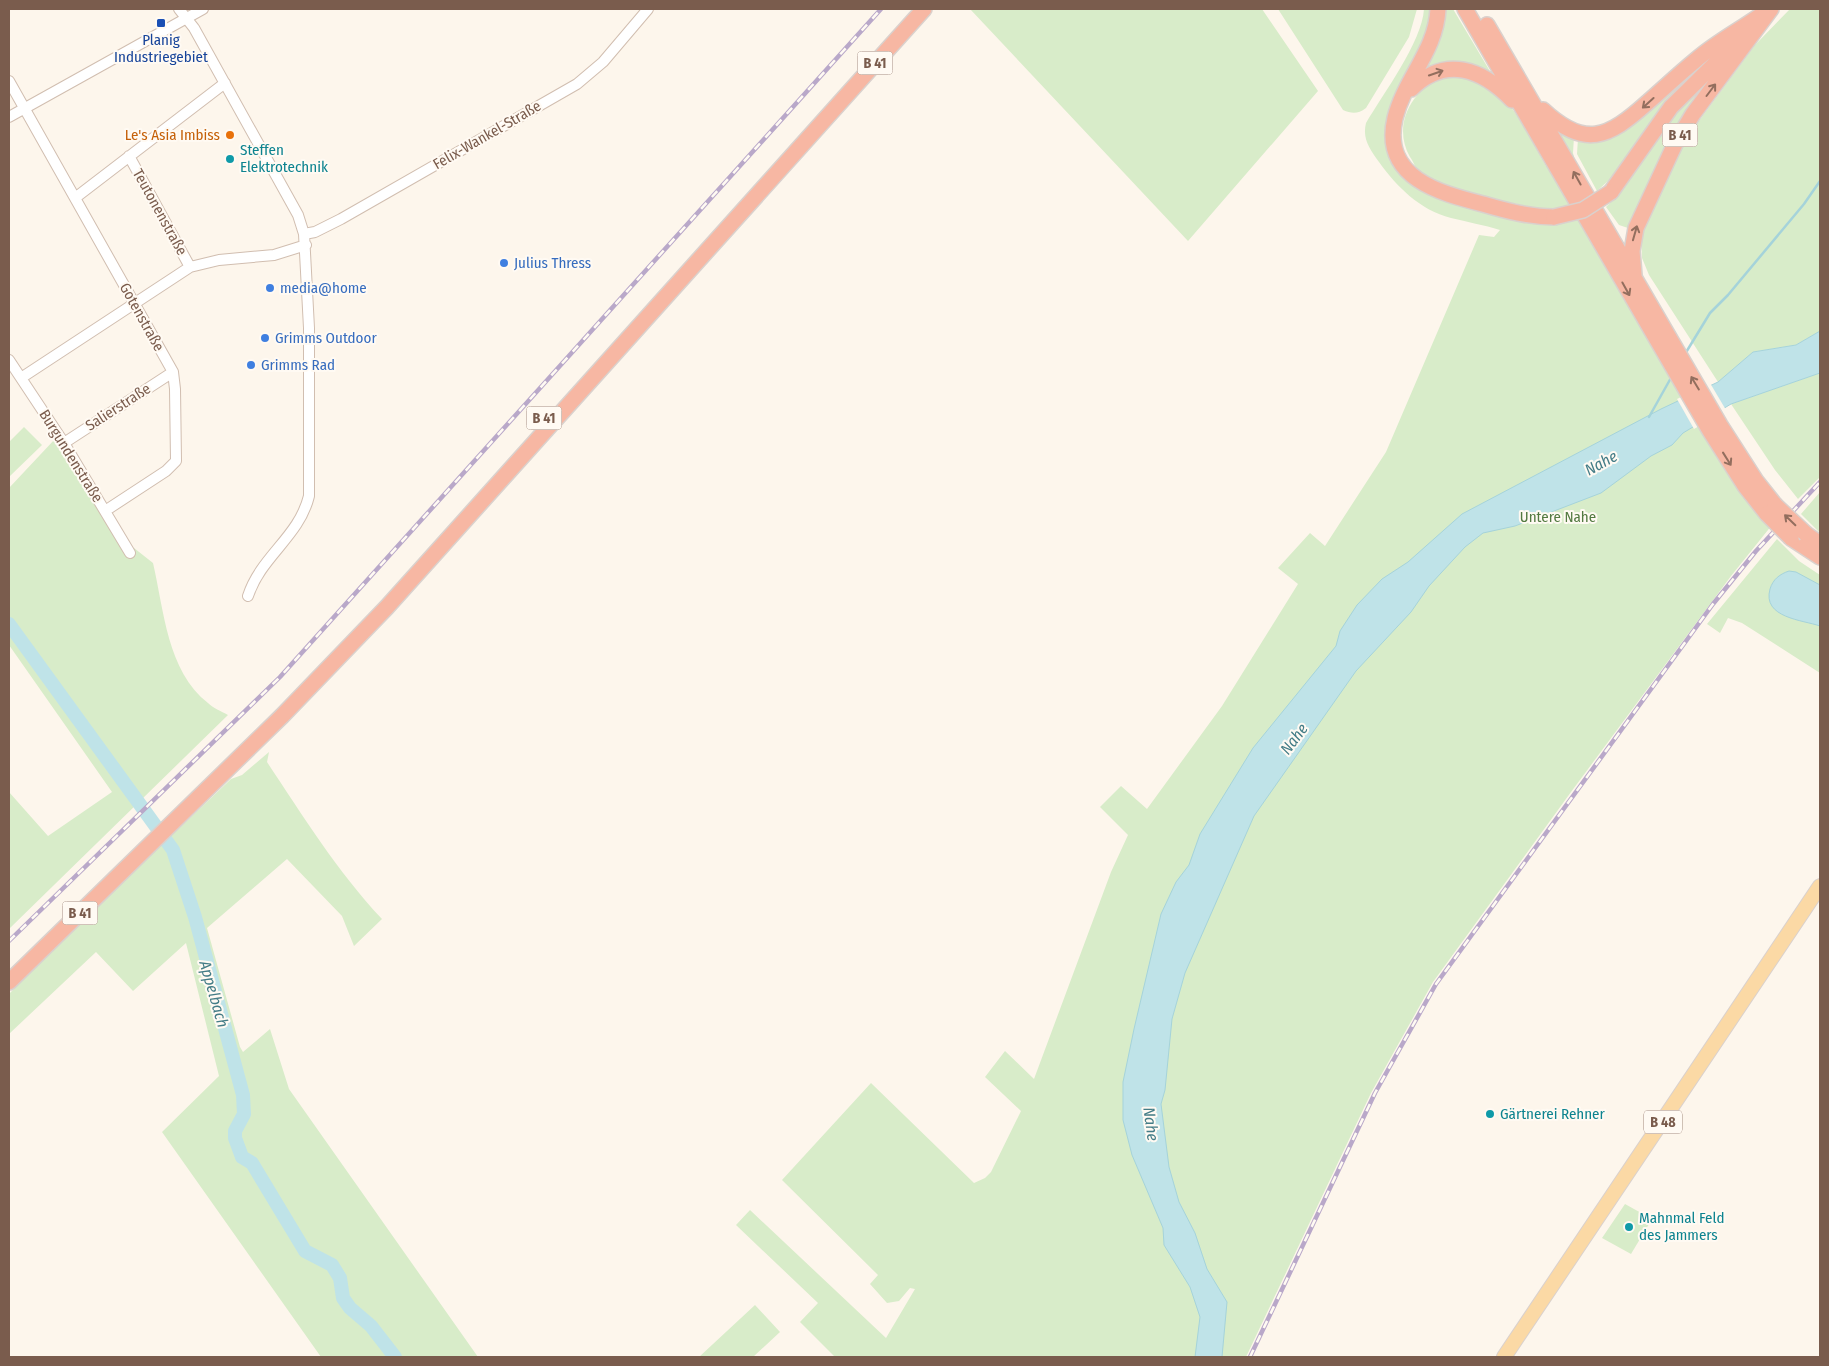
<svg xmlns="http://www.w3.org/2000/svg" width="1829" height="1366" viewBox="0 0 1829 1366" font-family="'Fira Sans Condensed',sans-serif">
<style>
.green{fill:#d8ecc9}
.water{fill:#bfe3e8;stroke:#a5d3da}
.pier{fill:#fdf6ec}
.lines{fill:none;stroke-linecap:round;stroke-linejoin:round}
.stream{stroke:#a5d3da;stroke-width:2.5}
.river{stroke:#bfe3e8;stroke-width:14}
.minor-casing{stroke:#d1beb0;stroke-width:12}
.major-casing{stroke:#dad1cd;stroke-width:16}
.highway-casing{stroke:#dad1cd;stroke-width:18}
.minor{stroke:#fff;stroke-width:10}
.major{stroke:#fbd9a5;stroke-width:14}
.highway{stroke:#f7b7a3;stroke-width:15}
.rail-casing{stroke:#b9a8c9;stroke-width:4.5}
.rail{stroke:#fffaf3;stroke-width:2.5;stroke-dasharray:8;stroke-linecap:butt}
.highway-bridge-casing{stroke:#dad1cd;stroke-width:18;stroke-linecap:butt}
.highway-bridge{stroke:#f7b7a3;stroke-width:15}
.oneway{stroke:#936e5e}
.transit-dot{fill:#1a4fb4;stroke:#fffaf3;stroke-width:2}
.food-dot{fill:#e8710a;stroke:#fffaf3;stroke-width:2}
.culture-dot{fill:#0f9aa8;stroke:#fffaf3;stroke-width:2}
.shop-dot{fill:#3f7fe0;stroke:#fffaf3;stroke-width:2}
.labels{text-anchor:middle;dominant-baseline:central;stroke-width:4;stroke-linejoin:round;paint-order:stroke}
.shield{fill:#fffaf3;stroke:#a28b7f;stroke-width:1}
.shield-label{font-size:14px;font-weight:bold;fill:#7a5c4d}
.transit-label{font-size:15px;fill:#164399;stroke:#fffaf3}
.food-label{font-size:15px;fill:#c56008;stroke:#fffaf3;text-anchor:end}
.street-label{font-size:15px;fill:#7a5c4d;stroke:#fffaf3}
.culture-label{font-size:15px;fill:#0d838f;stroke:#fffaf3;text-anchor:start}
.shop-label{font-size:15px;fill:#366cbe;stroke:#fffaf3;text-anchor:start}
.park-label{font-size:15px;fill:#537a41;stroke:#fffaf3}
.water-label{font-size:16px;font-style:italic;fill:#437c86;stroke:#fffaf3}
</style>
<rect width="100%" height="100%" fill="#fdf6ec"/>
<path class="green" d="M970,9H1262L1318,91L1188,241Z
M1278,9H1417L1409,37L1366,108C1358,114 1352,114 1343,110Z
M1424,9H1434L1433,25L1390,112L1401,172L1509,217L1518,204C1486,198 1444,193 1418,170C1415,167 1413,161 1410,157C1392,126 1411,89 1443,78C1446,77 1451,75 1454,75C1461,75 1484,83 1491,86C1509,95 1535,147 1546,166L1549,163L1772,525L1731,576L1571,792L1433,982L1371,1093L1246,1357H835L800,1322L818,1303L736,1225L750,1210L886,1338L915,1289L910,1288L899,1301L887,1303L870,1284L878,1275L782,1180L871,1083L974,1183L985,1178L991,1172L1021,1111L985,1077L1005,1051L1034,1079L1111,872L1128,835L1100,807L1121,786L1147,809L1222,706L1298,584L1278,568L1310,533L1325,546L1386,452L1479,235L1494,237L1500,230C1484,225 1467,222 1451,218C1420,210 1397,187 1379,162C1370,149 1362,139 1366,123C1383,94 1422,42 1424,9Z
M1442,9H1453L1494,78L1482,71L1417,78Z
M1790,9H1820V331L1796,345L1753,352L1718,382L1649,275L1642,258L1641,233L1678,154L1701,118L1755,45Z
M1735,38L1619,171L1597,191L1577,154L1578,138L1589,139L1674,84Z
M1735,54L1631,229L1619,225L1606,207L1623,190L1676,112Z
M1551,123L1574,137L1573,153L1575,161Z
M1820,373V477L1798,499L1775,470L1731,404Z
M24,427L42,445L9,477V442Z
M55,439L126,553L134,548L153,563C164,610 167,671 208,703C213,708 221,711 228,715L9,929V792L48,836L112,792L9,645V488Z
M1820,492V533L1801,514Z
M1777,539L1799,561L1820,575V673L1742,623L1728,618L1720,633L1707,624Z
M269,752L267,762C303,816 337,871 382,919L354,946L342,916L287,859L207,928L240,1047L243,1052L270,1029L289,1089L478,1357H321L162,1132L219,1076L186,943L133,991L96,952L9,1034V994L73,929L231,779L242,775Z
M1625,1204L1652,1219L1631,1254L1602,1238Z
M755,1305L780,1332L753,1357H699Z"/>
<path class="water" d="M1820,331V373L1731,404L1683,433L1672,445L1651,456L1601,493L1515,526L1483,533L1465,547L1429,586L1411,612L1356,671L1254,816L1185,973L1172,1019L1165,1090L1161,1104L1169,1167L1179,1202L1195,1233L1207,1269L1227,1302L1222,1357H1195L1200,1317L1190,1287L1164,1245L1163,1228L1132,1155L1123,1120V1082L1134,1029L1161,914L1176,882L1189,865L1200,834L1253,748L1336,646L1340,631L1357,605L1382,579L1408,562L1462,514L1661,409L1718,382L1753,352L1796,345Z
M1789,571L1796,572L1820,585V626C1803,620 1762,618 1770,589C1773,579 1780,574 1789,571Z"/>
<path class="pier" d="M1710,383L1726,410L1694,429L1677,399Z"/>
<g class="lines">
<path class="stream" d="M1685,354L1710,313L1728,295L1804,204L1820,181
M1649,417L1672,376"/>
<path class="river" d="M9,624L173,850L195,917L243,1095L244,1114L235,1131V1138L242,1157L252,1163L305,1251L332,1265L340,1278L343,1298L350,1308L371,1326L395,1357"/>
<g class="minor-casing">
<path id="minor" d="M179,9L194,28L298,215L304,234L309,328V496C299,537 261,556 248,596
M9,81L173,372L175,389L176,461L166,471L105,511
M9,117L203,9
M129,156L190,267
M75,198L225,83
M304,234L315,232L341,219L577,84L603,62L648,9
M9,360L64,443L130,553
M21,378L190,267L219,260L274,255L306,245
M64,443L173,372"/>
</g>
<g class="major-casing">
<path id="major" d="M1504,1357L1820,886"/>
</g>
<g class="highway-casing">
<path id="highway" d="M1438,9C1436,51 1405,78 1395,118C1381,178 1440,193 1483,204C1507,211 1530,217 1554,217
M1465,9L1710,431L1745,486L1767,514
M1487,25L1720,425L1756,481L1775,505
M1411,89C1446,55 1482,69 1512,100
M1543,110C1585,149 1608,138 1647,103C1663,89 1679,74 1696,60C1715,43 1740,30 1761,15
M1611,192L1671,107L1739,40
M1634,275L1632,251L1636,228L1675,144L1693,114L1771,9
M1806,534L1820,544
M1791,538L1820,557
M9,982L282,716L387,607L924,9"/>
</g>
<use href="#minor" class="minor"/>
<use href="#major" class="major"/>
<use href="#highway" class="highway"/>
<g class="rail-casing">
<path id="rail" d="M9,941L280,677L881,9
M1250,1357L1375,1093L1436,984L1713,604L1756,551L1820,482"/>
</g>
<use href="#rail" class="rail"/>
<g class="highway-bridge-casing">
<path id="highway-bridge" d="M1554,217L1583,210L1611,192
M1775,505L1806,534
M1767,514L1791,538"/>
</g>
<use href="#highway-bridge" class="highway-bridge"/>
</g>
<defs><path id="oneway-shaft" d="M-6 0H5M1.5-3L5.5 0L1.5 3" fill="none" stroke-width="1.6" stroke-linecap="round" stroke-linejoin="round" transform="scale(1.25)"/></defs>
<g class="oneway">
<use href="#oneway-shaft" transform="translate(1436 73) rotate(-19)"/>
<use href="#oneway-shaft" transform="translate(1711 90) rotate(-53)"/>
<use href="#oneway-shaft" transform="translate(1648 103) rotate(138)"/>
<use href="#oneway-shaft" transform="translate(1577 178) rotate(-119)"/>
<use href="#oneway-shaft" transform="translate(1635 233) rotate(-74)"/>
<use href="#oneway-shaft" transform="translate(1626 289) rotate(61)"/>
<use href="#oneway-shaft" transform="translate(1695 383) rotate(-121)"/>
<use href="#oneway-shaft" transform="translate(1727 459) rotate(58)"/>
<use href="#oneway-shaft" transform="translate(1790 520) rotate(-136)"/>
</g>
<rect class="transit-dot" x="156" y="18" width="10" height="10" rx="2.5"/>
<circle class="food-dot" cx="230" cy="135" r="5"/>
<g class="culture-dot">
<circle cx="230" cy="159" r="5"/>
<circle cx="1490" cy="1114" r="5"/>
<circle cx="1629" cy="1227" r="5"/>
</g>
<g class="shop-dot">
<circle cx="504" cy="263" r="5"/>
<circle cx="270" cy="288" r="5"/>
<circle cx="265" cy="338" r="5"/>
<circle cx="251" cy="365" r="5"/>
</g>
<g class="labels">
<g class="shield">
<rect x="857.5" y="51.5" width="35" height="23" rx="4"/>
<rect x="1662.5" y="123.5" width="35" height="23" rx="4"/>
<rect x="526.5" y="406.5" width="35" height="23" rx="4"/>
<rect x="62.5" y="901.5" width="35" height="23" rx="4"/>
<rect x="1644" y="1110.5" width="38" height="23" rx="4"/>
</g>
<g class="shield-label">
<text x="875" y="63">B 41</text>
<text x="1680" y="135">B 41</text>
<text x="544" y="418">B 41</text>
<text x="80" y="913">B 41</text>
<text x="1663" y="1122">B 48</text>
</g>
<g class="transit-label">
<text x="161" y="40">Planig<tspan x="161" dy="17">Industriegebiet</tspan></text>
</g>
<g class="food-label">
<text x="220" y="135">Le's Asia Imbiss</text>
</g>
<g class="street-label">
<text transform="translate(487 135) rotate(-30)">Felix-Wankel-Straße</text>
<text transform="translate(160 212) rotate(61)">Teutonenstraße</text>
<text transform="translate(142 317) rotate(61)">Gotenstraße</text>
<text transform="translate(118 407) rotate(-33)">Salierstraße</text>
<text transform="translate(71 456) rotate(58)">Burgundenstraße</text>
</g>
<g class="culture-label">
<text x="240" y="150">Steffen<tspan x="240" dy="17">Elektrotechnik</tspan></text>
<text x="1500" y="1114">Gärtnerei Rehner</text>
<text x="1639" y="1218">Mahnmal Feld<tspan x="1639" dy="17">des Jammers</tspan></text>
</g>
<g class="shop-label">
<text x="514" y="263">Julius Thress</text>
<text x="280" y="288">media@home</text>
<text x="275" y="338">Grimms Outdoor</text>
<text x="261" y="365">Grimms Rad</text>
</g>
<g class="park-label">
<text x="1558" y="517">Untere Nahe</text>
</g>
<g class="water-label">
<text transform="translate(1601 463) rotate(-29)">Nahe</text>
<text transform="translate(1294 739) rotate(-53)">Nahe</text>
<text transform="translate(214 994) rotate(74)">Appelbach</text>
<text transform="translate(1151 1124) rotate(82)">Nahe</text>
</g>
</g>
<rect width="1829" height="1366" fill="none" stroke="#7a5c4d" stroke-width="20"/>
</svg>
